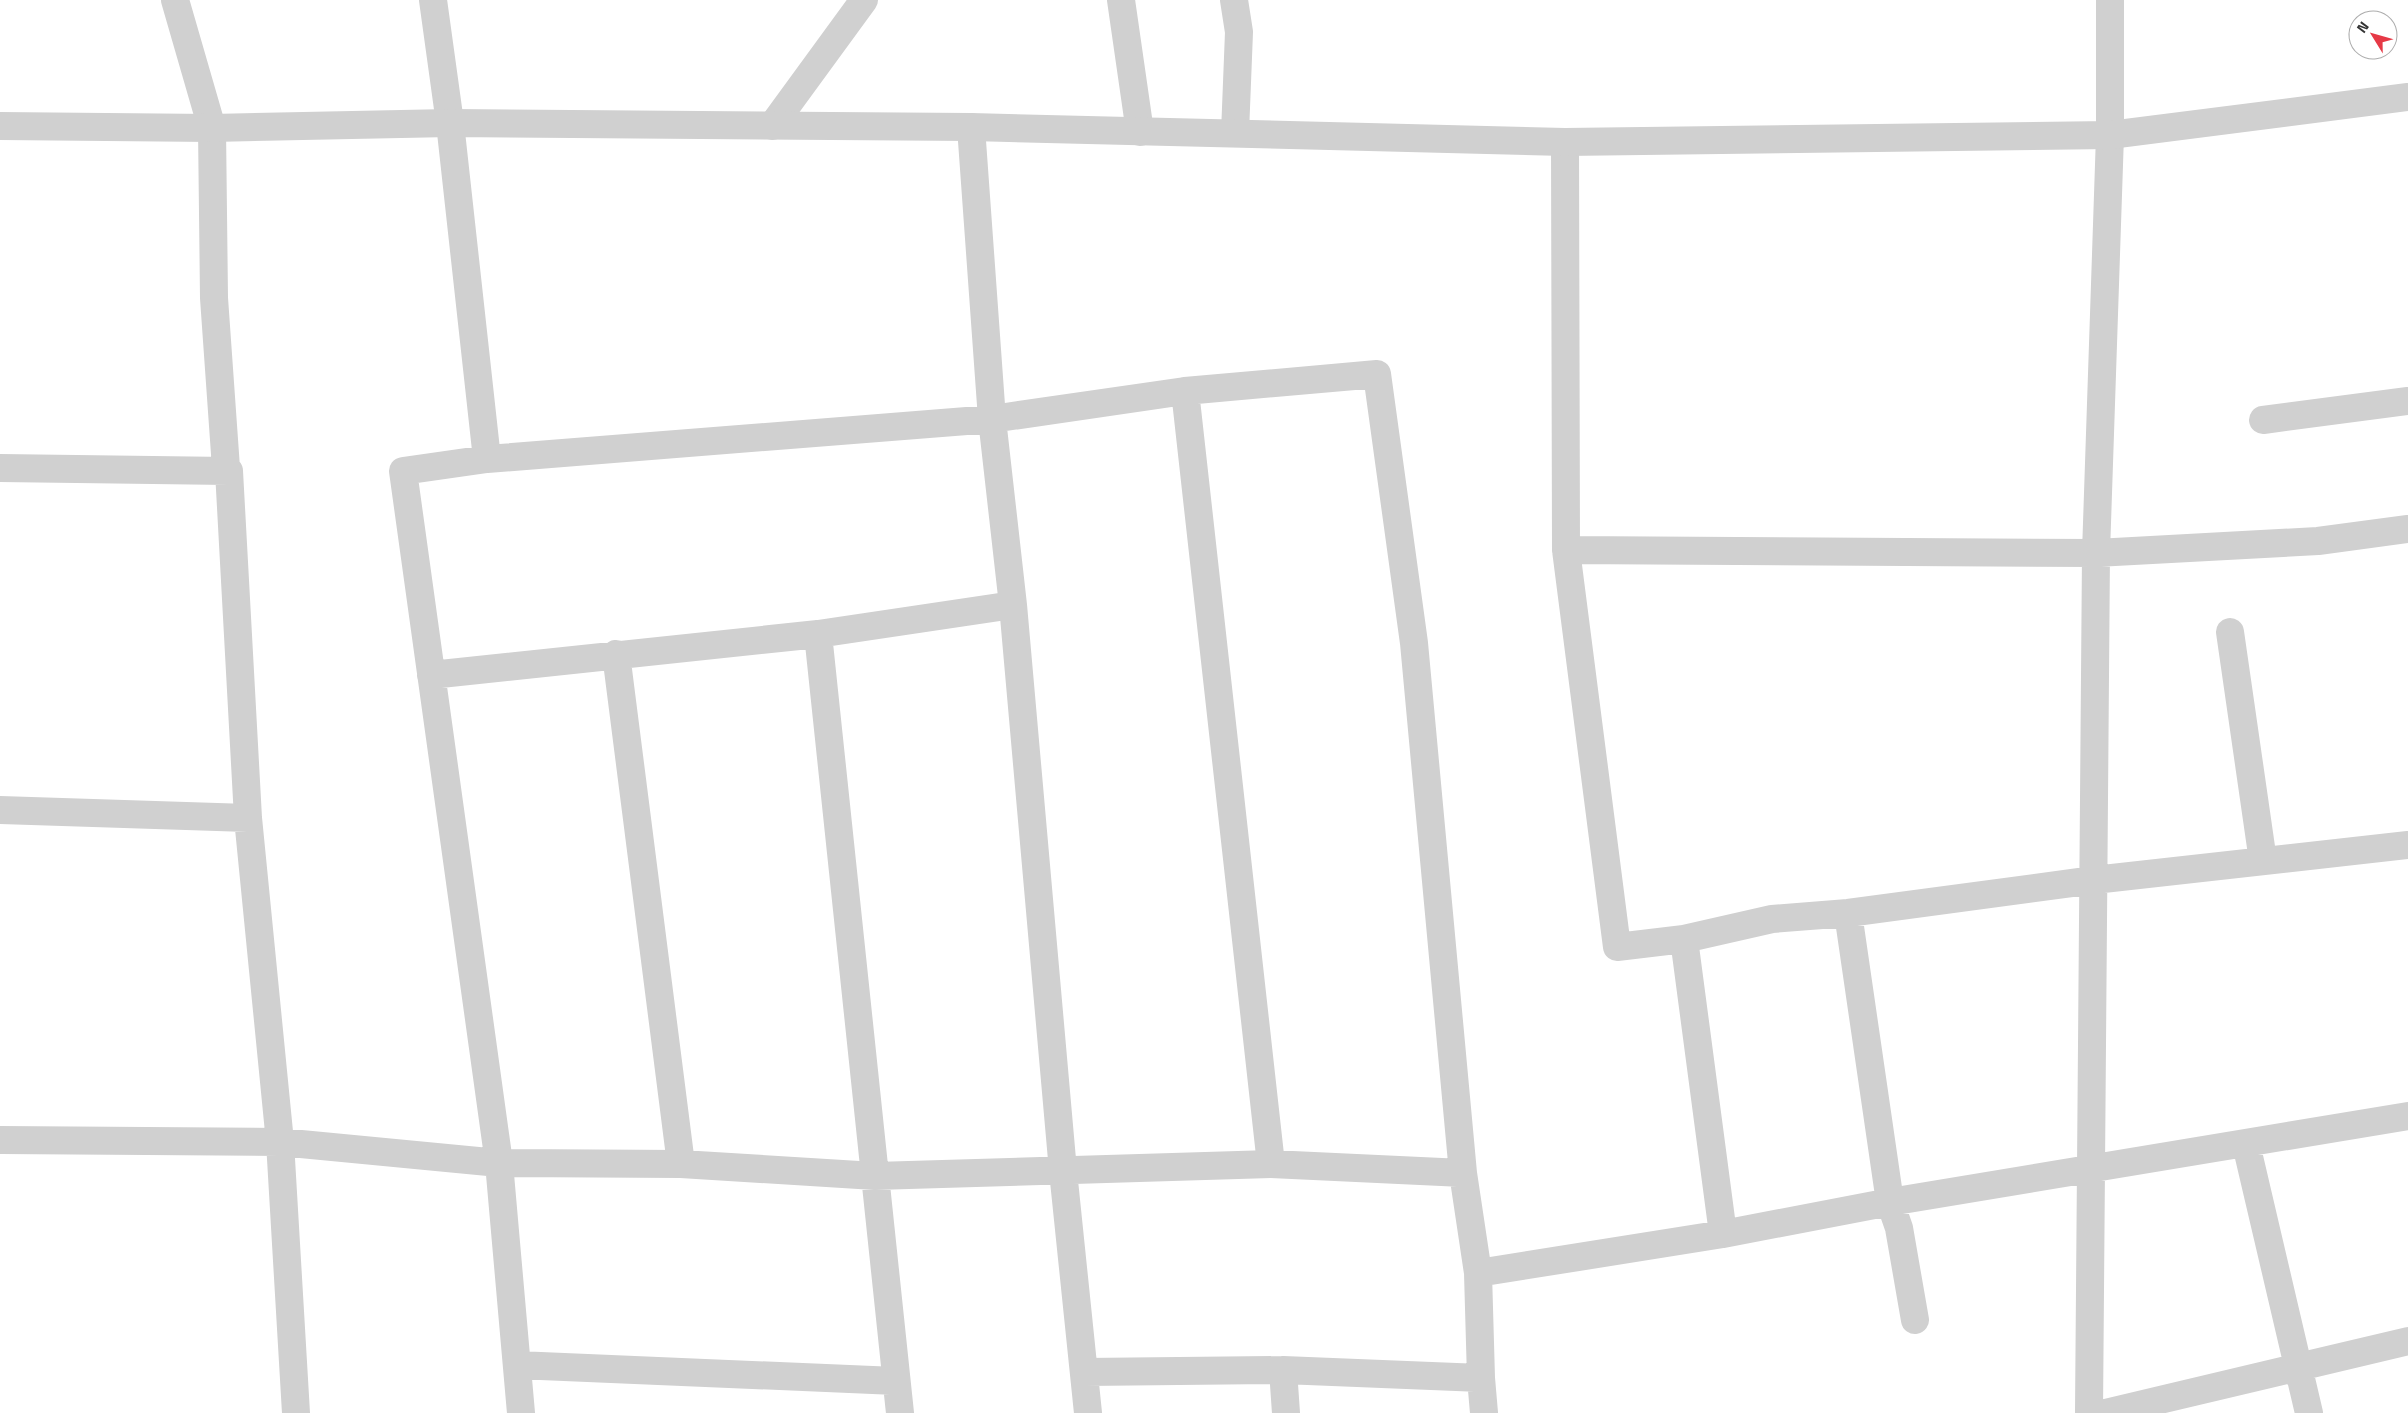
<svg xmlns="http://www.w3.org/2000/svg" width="2408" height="1413" viewBox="0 0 2408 1413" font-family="'Titillium Web',sans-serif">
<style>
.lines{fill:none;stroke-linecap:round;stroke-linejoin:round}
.minor{stroke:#d0d0d0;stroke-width:28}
.tertiary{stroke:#d0d0d0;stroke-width:28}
</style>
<rect width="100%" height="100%" fill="#fff"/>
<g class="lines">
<path class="minor" d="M175,0L212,128L214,298L226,468L229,471L248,818L280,1142L296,1413
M433,0L450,123L487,459
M1121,0L1140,132
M1234,0L1239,32L1235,133
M772,126L864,0
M971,127L992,419L1013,605L1063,1171L1088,1413
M1565,142L1566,550L1617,947L1684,939L1772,919L1848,913L2094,880L2408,845
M1185,391L1271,1164
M2263,420L2408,401
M0,468L229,471
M1566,550L2096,553L2318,541L2408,529
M2230,632L2263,861
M818,634L900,1413
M616,654L681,1164
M431,675L818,634L1013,605
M0,810L248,818
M1848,913L1890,1202L1899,1228L1915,1320
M1684,939L1723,1234
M0,1140L280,1142L499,1163L681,1164L875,1176L1271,1164L1463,1173
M2246,1144L2309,1413
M1478,1273L1723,1234L1890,1202L2408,1116
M517,1365L896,1381
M1283,1370L1286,1413
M1085,1372L1283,1370L1481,1378
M521,1413L499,1163L403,471L487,459L992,419L1185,391L1377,374L1414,643L1463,1173L1478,1273L1481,1378L1484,1413
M2089,1413L2096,553L2110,135V0
M2105,1413L2408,1341"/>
<path class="tertiary" d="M0,126L212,128L450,123L971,127L1565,142L2110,135L2408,97"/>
</g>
<g transform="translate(2373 35) rotate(307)"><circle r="24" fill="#ffffff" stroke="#adadad"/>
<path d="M0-4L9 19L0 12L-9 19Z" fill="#e63946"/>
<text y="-8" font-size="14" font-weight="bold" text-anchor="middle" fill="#333333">N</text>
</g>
</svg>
